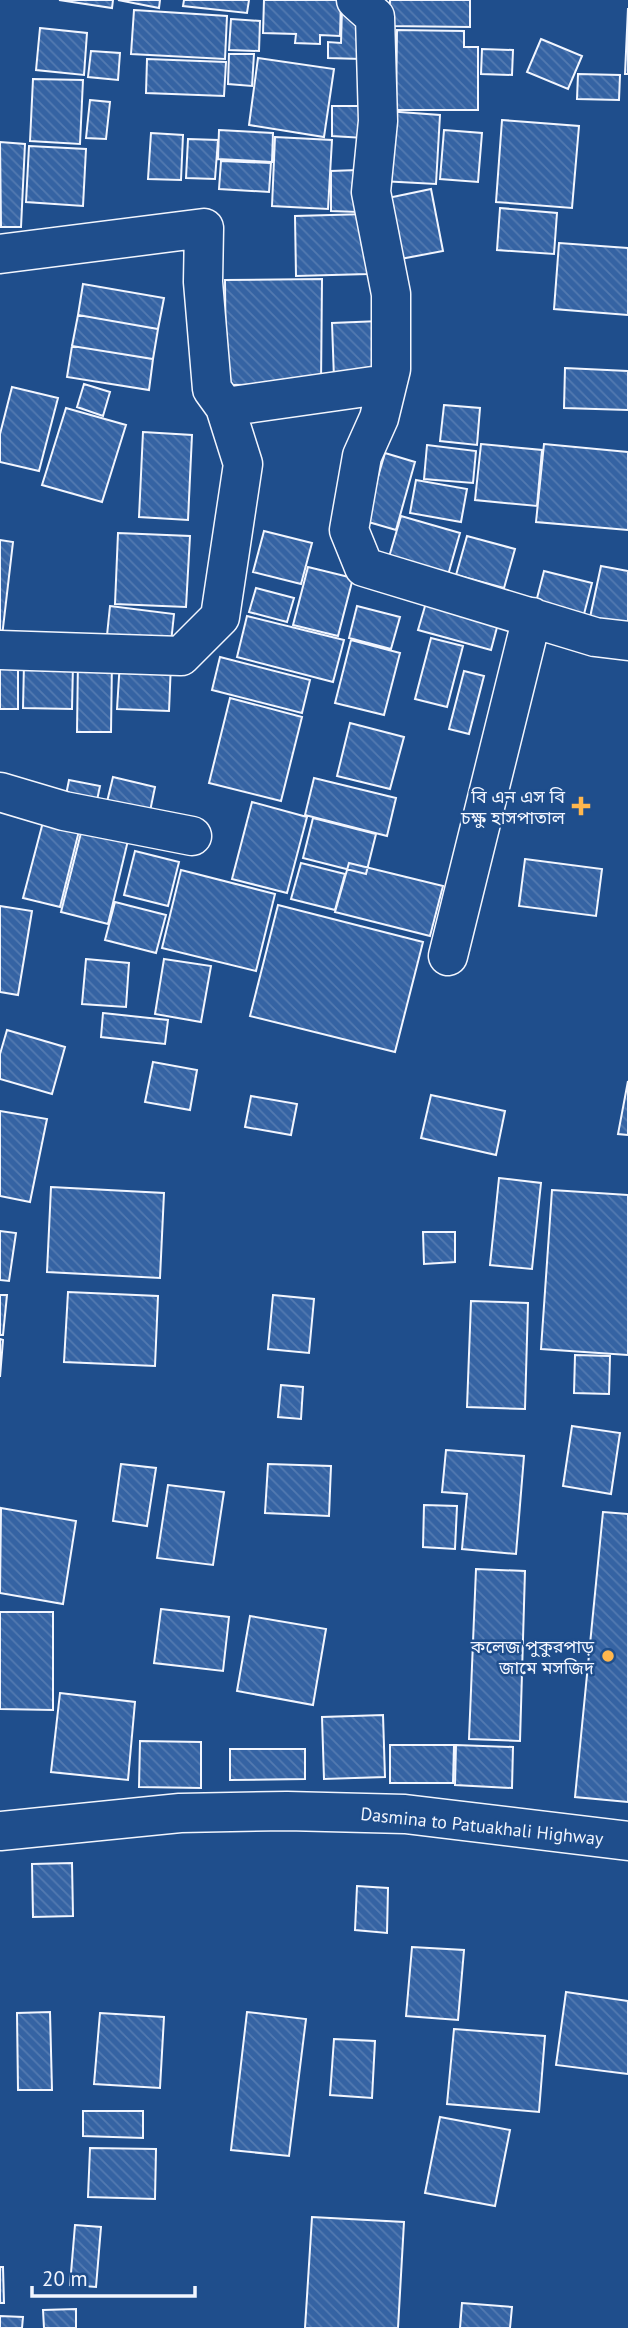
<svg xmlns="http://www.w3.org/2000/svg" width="628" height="2328" viewBox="0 0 628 2328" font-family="'PT Sans','Noto Sans Bengali',sans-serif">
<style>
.building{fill:url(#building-back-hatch);stroke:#f2f6ff;stroke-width:2}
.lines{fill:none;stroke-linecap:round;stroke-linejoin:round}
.street-casing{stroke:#f2f6ff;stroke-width:41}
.secondary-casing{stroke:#f2f6ff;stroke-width:41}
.street{stroke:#1f4e8c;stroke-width:38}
.secondary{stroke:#1f4e8c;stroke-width:38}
.poi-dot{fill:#ffb74d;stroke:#1f4e8c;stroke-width:2.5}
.labels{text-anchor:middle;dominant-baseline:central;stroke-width:5;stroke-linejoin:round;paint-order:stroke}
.poi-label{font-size:18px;fill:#f2f6ff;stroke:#1f4e8c;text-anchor:end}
.street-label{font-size:18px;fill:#f2f6ff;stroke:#1f4e8c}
</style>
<defs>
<pattern id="building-back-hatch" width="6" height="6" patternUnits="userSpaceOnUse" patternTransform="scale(1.75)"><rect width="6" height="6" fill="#3563a3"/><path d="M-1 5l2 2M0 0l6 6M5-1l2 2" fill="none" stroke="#537ab1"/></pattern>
</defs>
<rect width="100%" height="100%" fill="#1f4e8c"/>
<path class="building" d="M59,0H113L112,8Z
M118,0H160L159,8Z
M184,0H249L247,13L183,6Z
M264,0H341L340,36L320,35V44L295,43L296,34L263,33Z
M390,0H470V27L389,26Z
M342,8H364L361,59L328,58V42L341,43Z
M628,8V74H625Z
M134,10L227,16L225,59L131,54Z
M231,19L260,21L259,51L229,50Z
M40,28L87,33L84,75L36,70Z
M397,30L464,31V47H478V110H396Z
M541,39L582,56L568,89L527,72Z
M482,49L513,50L512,75L481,74Z
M91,51L120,53L118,80L88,77Z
M229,54H254L252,86L228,84Z
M258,58L334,69L324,137L249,125Z
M147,59L226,62L224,96L146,93Z
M578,74L620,75L619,100L577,99Z
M33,79L83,80L80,144L30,141Z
M90,100L110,102L106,139L86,138Z
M332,106H365L364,138L332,136Z
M386,111L440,115L436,184L381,181Z
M502,120L579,126L572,208L496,202Z
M219,130L273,133L272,162L218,159Z
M444,130L482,133L478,182L440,179Z
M151,133L183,135L181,180L148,179Z
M275,137L332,140L328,209L272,206Z
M188,139L218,140L215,179L186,178Z
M0,142L25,144L21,227H1Z
M29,146L86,149L83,206L26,202Z
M221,161L271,163L269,192L219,189Z
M357,170L358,212L331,211V171Z
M431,189L443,251L395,260L383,199Z
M500,208L557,213L554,254L497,250Z
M367,214L368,274L296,276L295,216Z
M559,243L628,248V315L554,309Z
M322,279L321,384L226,385L225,280Z
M83,284L164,298L158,329L78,315Z
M78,315L158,329L153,359L72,346Z
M380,321L382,378L334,379L332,323Z
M72,346L153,359L149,390L67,377Z
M565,368L628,371V410L564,408Z
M84,384L110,392L103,416L77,407Z
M12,387L58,398L39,471L0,462V434Z
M444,405L480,408L477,445L440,441Z
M66,408L126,425L102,502L42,485Z
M143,432L192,435L188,520L139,517Z
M481,444L542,450L537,506L475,500Z
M544,444L628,452V530L536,522Z
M427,445L476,451L473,483L424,479Z
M385,453L415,462L396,530L365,521Z
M416,480L467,489L461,522L410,513Z
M401,516L460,533L448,575L389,557Z
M264,531L312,543L301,584L253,572Z
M118,533L190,536L186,607L115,604Z
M467,536L515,549L504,588L456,575Z
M0,540L13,542L1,645H0Z
M601,566L628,571V630L589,622Z
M308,567L353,578L338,636L293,625Z
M544,571L592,583L583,618L535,606Z
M256,588L294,598L287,622L249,612Z
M428,596L500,616L491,650L418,630Z
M110,606L174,614L170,652L106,645Z
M357,606L400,617L391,649L349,638Z
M247,616L344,640L333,682L237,657Z
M431,638L463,646L447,707L415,699Z
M351,640L400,653L384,715L335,703Z
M220,657L310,680L302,713L212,690Z
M78,659L112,660L111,732H77Z
M0,660H18V709H0Z
M120,661L171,663L169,711L117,709Z
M24,663L73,664L72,709L23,708Z
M464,671L484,676L469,734L449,729Z
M230,698L302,717L281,801L209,783Z
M350,723L404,737L390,789L337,776Z
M113,777L155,787L149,816L106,806Z
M314,778L396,798L387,836L305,815Z
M69,780L100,786L96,805L65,800Z
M252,802L307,817L287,893L232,879Z
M313,818L376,834L366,874L303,858Z
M84,821L130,832L108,924L61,912Z
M43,822L79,831L60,907L23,898Z
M135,851L179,862L168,906L124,895Z
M525,859L602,869L596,916L519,906Z
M301,863L345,874L335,910L291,899Z
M349,863L443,886L430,936L335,912Z
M181,870L275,894L256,971L162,948Z
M115,902L166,915L156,953L105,940Z
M278,905L423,942L395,1052L250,1016Z
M0,906L32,911L18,995L0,992Z
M86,959L129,963L126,1007L82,1004Z
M164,959L211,966L201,1022L155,1014Z
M103,1013L168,1020L165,1044L101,1037Z
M7,1030L65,1047L52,1094L0,1079V1054Z
M153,1062L197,1070L190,1110L145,1102Z
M628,1081V1135L618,1134Z
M431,1095L505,1111L496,1155L421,1138Z
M251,1096L297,1104L291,1135L245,1127Z
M0,1111L47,1119L30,1202L0,1196Z
M499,1178L541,1183L532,1269L490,1265Z
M51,1187L164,1193L160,1278L47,1272Z
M552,1190L628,1195V1355L541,1349Z
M0,1231L16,1233L9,1281L0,1280Z
M423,1232H455V1262L424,1264Z
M68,1292L158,1296L155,1366L64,1362Z
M0,1295H7L3,1335H0Z
M273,1295L314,1299L309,1353L268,1349Z
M471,1301L528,1303L525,1409L467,1407Z
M0,1339L3,1340L0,1377Z
M575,1355L610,1356L609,1394L574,1393Z
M281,1385L303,1387L301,1419L278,1417Z
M572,1426L620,1433L611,1494L563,1486Z
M446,1450L524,1456L516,1554L462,1549L467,1494L442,1492Z
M121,1464L156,1468L147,1526L113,1521Z
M268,1464L331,1466L329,1516L265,1513Z
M168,1485L224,1492L213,1565L157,1558Z
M424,1505L457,1506L455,1549L423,1547Z
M1,1508L76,1521L63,1604L0,1593Z
M603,1512L628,1514V1802L575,1797Z
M476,1569L525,1571L520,1741L469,1739Z
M161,1609L229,1617L223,1671L154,1663Z
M0,1612H53V1710L0,1709Z
M250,1616L326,1629L313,1705L237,1691Z
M60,1693L135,1702L128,1780L51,1772Z
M383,1715L385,1777L324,1779L322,1717Z
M140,1741L201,1742V1788L139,1787Z
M390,1745H454L453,1783H390Z
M456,1745L513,1747L512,1788L455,1785Z
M230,1749H305V1779L230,1780Z
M72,1863L73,1916L33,1917L32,1864Z
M357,1886L388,1888L387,1933L355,1930Z
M412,1947L464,1950L458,2020L406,2016Z
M566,1992L628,2001V2074L556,2065Z
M50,2012L52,2090H18L17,2013Z
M247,2012L306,2019L289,2156L231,2150Z
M100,2013L164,2017L160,2088L94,2084Z
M454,2029L545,2036L539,2112L447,2104Z
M334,2039L375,2041L372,2098L330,2095Z
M83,2111H143V2138L83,2136Z
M440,2117L510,2130L495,2206L425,2193Z
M90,2148L156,2149L155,2199L88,2197Z
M312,2217L404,2222L398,2328H305Z
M75,2225L101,2227L96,2287L70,2285Z
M0,2267H3L4,2303H0Z
M462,2303L512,2307L510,2328H460Z
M76,2309V2328H44L43,2310Z
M0,2316L23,2317L22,2328H0Z"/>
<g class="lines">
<g class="street-casing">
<path id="street" d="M356,0L375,17L378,121L371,192L391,294V369L379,418L362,456L349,530L364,567L595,637L628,641
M0,254L204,228L203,282L212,389L225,407L243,464L220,617L181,656L0,650
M225,407L387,384
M0,792L64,811L192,836
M448,956L532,617"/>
</g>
<g class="secondary-casing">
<path id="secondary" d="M0,1831L180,1813L287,1811L405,1814L628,1841"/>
</g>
<use href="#street" class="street"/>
<use href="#secondary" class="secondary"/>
</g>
<g class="poi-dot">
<path d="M577.5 795.5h7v7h7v7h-7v7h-7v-7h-7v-7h7z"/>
<circle cx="608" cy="1656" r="7"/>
</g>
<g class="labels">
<g class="poi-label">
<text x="565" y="796">বি এন এস বি<tspan x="565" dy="21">চক্ষু হাসপাতাল</tspan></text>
<text x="594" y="1646">কলেজ পুকুরপাড়<tspan x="594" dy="21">জামে মসজিদ</tspan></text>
</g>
<g class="street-label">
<text transform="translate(482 1826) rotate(6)">Dasmina to Patuakhali Highway</text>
</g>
</g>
<path d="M32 2286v10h163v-10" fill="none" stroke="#f2f6ff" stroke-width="3.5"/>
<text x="42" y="2286" font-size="21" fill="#f2f6ff" stroke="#1f4e8c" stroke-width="5" paint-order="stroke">20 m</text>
</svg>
